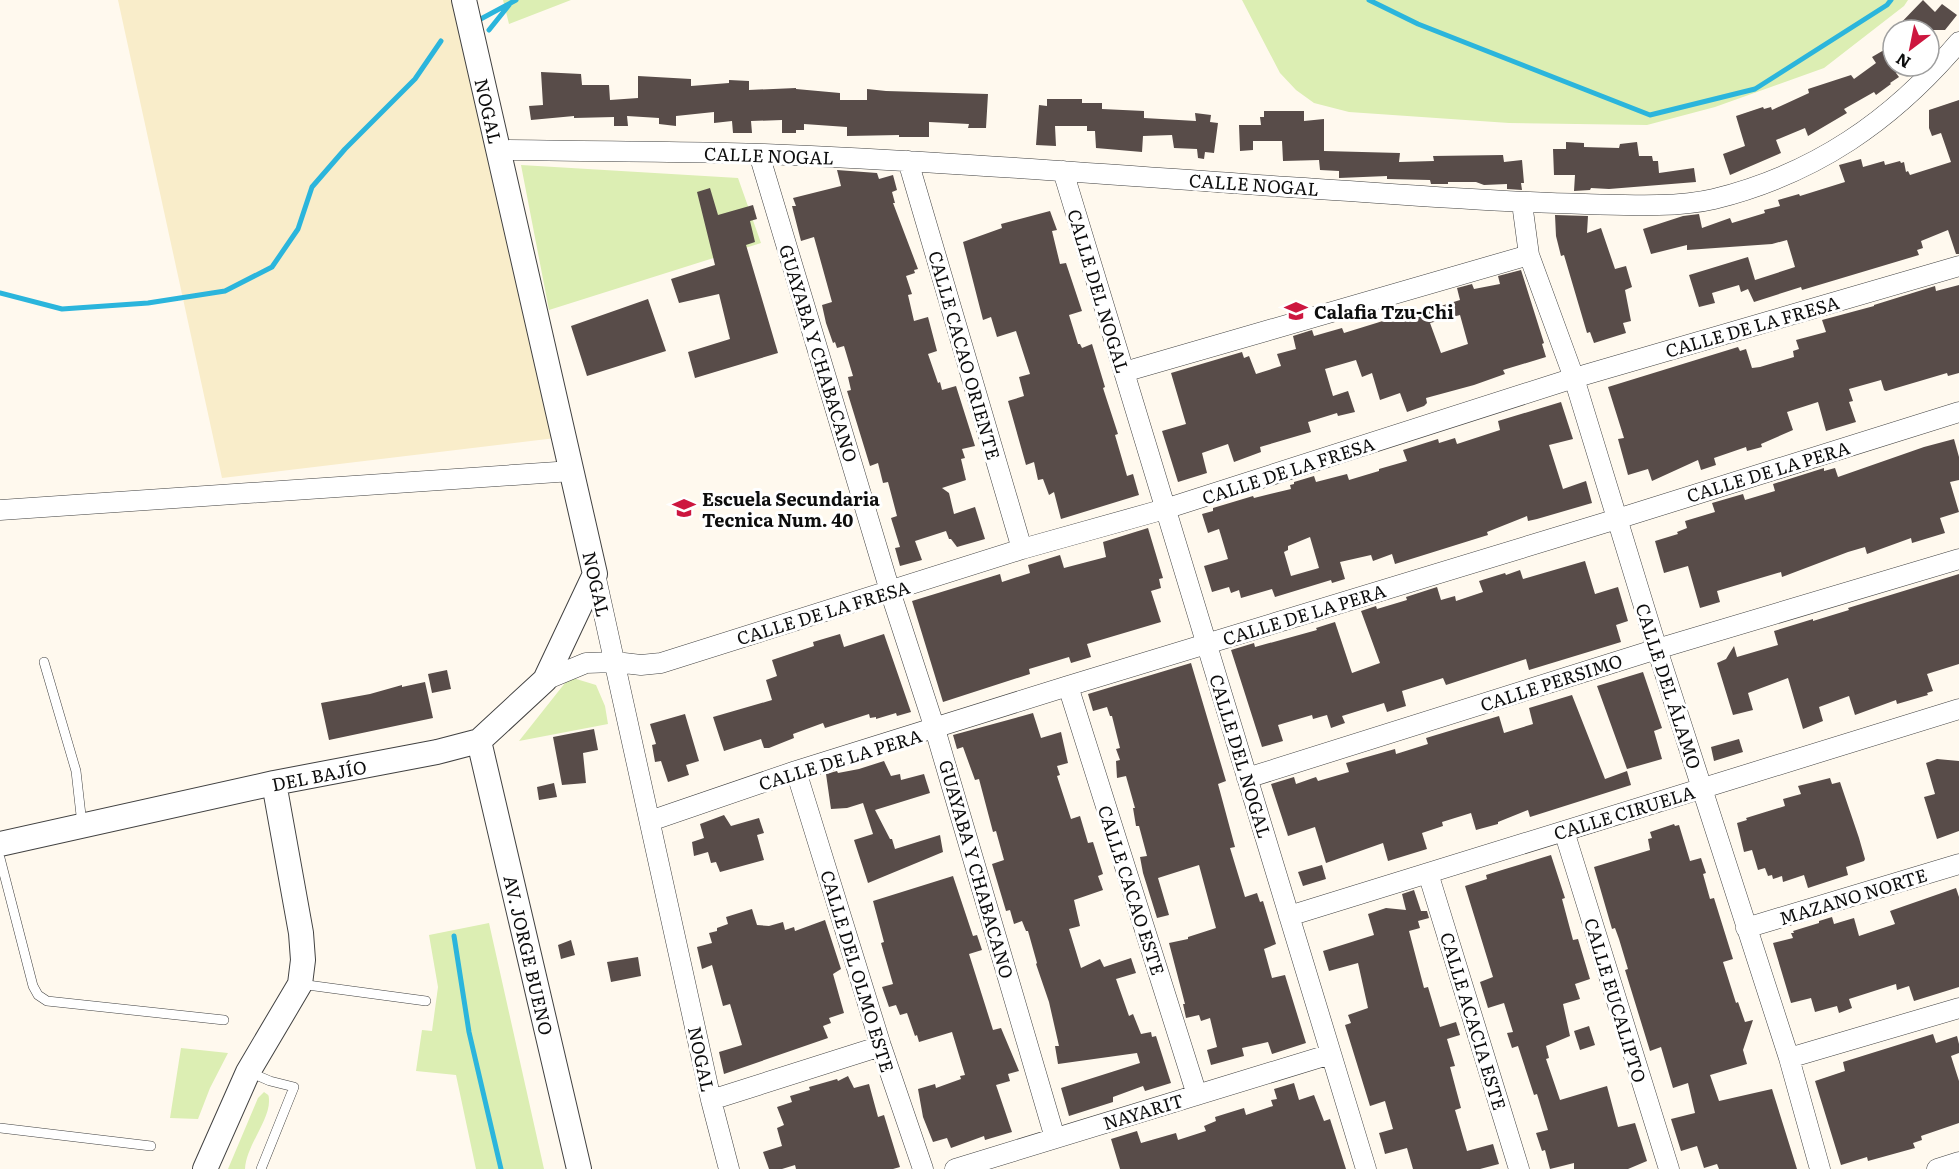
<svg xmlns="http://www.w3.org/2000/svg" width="1959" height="1169" viewBox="0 0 1959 1169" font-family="Literata,serif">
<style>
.farmland{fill:#f9edca}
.green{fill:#dceeb3}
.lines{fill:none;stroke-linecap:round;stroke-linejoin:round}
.stream{stroke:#2bb5dc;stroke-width:5}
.building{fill:#584c49;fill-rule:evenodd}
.service-casing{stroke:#414141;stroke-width:10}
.minor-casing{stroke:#414141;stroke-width:21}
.tertiary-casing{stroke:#414141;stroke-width:26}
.service{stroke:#fff;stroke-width:9}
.minor{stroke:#fff;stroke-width:20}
.tertiary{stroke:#fff;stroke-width:24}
.labels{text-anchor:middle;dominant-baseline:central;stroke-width:6;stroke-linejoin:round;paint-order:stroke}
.street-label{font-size:18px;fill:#0e0e0e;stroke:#fff}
.poi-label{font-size:18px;font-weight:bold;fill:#0e0e0e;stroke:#fff;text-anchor:start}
</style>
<rect width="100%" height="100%" fill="#fff9ee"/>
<path class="farmland" d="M118,0H465L564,437L222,478Z"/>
<path class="green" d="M503,0H571L509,24Z
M1242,0H1908L1904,6L1824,68L1715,107L1647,125L1509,123L1349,112L1314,103L1296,90L1280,73Z
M521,165L738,178L761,243L549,310Z
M573,678L596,685L605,706L608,724L519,741L565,683Z
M489,923L544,1169H476L456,1075L416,1071L422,1030L432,1031L438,987L429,935Z
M181,1048L228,1053L210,1088L198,1119L170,1118Z
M264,1092C268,1095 269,1094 269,1100C270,1120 246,1146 245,1169H228L258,1098Z"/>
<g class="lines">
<path class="stream" d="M1369,0L1418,24L1650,115L1755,89L1887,5L1891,0
M477,21L516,0
M489,30L509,5
M0,293L62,309L148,303L225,291L272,267L298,229L312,187L345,149L415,79L441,41
M454,936L469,1032L501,1169"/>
</g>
<path class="building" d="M1923,0L1935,12L1942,4L1957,15L1945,30H1894Z
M1884,50L1893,63V66H1895L1899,71L1896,73L1899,77L1890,83L1891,84L1876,95L1874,92L1844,109L1847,113L1808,136L1805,128L1776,140L1781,153L1730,175L1723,154L1745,146L1736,116L1763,107L1764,109L1771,107L1772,110L1809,93L1808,89L1851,75L1854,79L1876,63L1872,57Z
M541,72L581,74L582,85H609L610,100L638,98V76L691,79V86L729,83V80L749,81V90L796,88V89L840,93V100H867V89L886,91L988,94L986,128H968L969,124L929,122V137H899V135L847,136V127L804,124V130H796V133H782V120L751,121L752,133H733L732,121L714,123V112L676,116V126L659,124V118L627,116L628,126H614V117L574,118V116L531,120L529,106L543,105Z
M1047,99H1082V103H1102V109L1144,111V118L1196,121L1195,113L1211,115L1210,122L1218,123L1214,153L1205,152L1204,159L1198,158L1197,149L1174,148L1172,135L1143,136L1142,152L1096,148L1095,131H1087V126H1055L1056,146L1036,145L1039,105L1047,106Z
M1959,100V254H1956L1948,230L1921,241L1923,248L1917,250L1919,255L1802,290L1801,287L1754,302L1748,289L1741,292L1739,285L1712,293L1715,303L1699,307L1689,275L1748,257L1755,280L1795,267L1787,240L1772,244L1687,250V245L1651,254L1643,229L1683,216L1699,214L1702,228L1730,218L1732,223L1765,213L1764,210L1780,206L1778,200L1799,194L1800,196L1845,182L1839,165L1861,159L1863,167L1884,161L1885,165L1900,161L1901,163L1904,162L1906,172L1908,171L1910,175L1951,162L1941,133L1932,136L1929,128V110Z
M1264,111H1304V121L1324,119V151L1400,153L1399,162L1434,161L1433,156L1503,155L1504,162L1522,160L1524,183H1521L1522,190L1507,189V184L1484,185L1476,182H1448V184H1431L1430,180L1387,179V176L1339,178V171L1320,170L1319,160L1283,161L1282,141H1253V150L1240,151L1239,125H1261L1260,117H1264Z
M1566,142L1584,143V147L1619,148L1620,144L1637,142L1639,156H1652L1653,161H1658L1659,173L1694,168L1696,182L1609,189L1591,188L1590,190L1574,191L1575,175H1554L1553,149H1566Z
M837,170L877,173L879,179L893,175L897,190L892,192L895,203H893L918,269L914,270L915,273L906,276L912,294L908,295L914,321L928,317L937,351L928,354L938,383L940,382L942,390L956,386L975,446L962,449L965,458L961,459L966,480L942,488L949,493L954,514L975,507L985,539L957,547L951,539H949L946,531L915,541L922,560L900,566L895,548L900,547L891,518L897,516L888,482L883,483L878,463L870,466L847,391L851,390L848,377L853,376L844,346L837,348L835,342L833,343L826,323L822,305L832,302L814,237L801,241L792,206H796L793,198L841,186Z
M710,188L718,215L753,205L757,219L750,221L755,242L746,245L778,353L695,378L688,352L730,339L719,294L679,303L671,279L715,265L697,192Z
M1050,211L1057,230L1052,231L1060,264L1066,263L1082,311L1069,315L1078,344H1080L1082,348L1092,344L1105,387L1103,388L1118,434L1115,435L1127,476L1133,474L1139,495L1061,519L1054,492L1049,495L1043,479L1038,480L1034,462L1026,465L1008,401L1024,396L1019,377L1030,374L1016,331L997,337L991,317L983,320L963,242L1002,228L1001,224Z
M1555,215L1588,216L1587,233L1601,228L1615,269L1626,266L1632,287L1625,290L1631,321L1623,323L1626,333L1594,343L1590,332L1587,333L1564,255L1561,256L1556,236Z
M1521,270L1544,343L1542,344L1546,357L1503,370L1505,374L1474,385L1426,398L1427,403L1424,406L1407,412L1400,393L1380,400L1372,373L1362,377L1356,360L1325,369L1333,396L1348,391L1355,412L1338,416L1337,413L1308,422L1311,432L1260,447L1261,452L1234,462L1228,444L1202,453L1207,473L1178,482L1162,431L1186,424L1171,373L1242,352L1244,358L1249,356L1256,374L1281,366L1277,354L1296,349L1293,336L1312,330L1314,336L1342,328L1344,333L1399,316V319L1460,300L1457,288L1472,284L1474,289L1500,284L1498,276ZM1460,315L1468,344L1441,353L1430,323Z
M1959,285V373L1948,376L1947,373L1886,391L1884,390L1881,380L1849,389L1853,401L1849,402L1856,422L1826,431L1818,402L1787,412L1793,430L1761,444L1762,447L1747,451L1746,447L1714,458L1716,465L1701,470L1698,460L1652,481L1648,469L1628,475L1618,439L1624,438L1608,387L1738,347L1740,351L1746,349L1752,368L1760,367L1794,357L1793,351L1799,349L1796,340L1826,332L1822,320L1874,306V305L1935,286L1936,291Z
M648,299L666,351L587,376L571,326Z
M1561,402L1573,439L1549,445L1563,489L1586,481L1592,503L1537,519L1528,521L1527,516L1487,532L1488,535L1395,564L1392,554L1373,561L1371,555L1340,562L1345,579L1332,583L1331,580L1275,597L1272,589L1241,598L1239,590L1231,593L1229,587L1212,592L1204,566L1228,559L1219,529L1208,533L1202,514L1213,511V508L1253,496L1254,498L1291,489L1290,485L1294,484V482L1314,476L1316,482L1347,474L1349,480L1379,471V469L1407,461L1403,450L1438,439L1439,443L1455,438L1457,444L1500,430L1498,421ZM1310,537L1319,568L1291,576L1284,552L1288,550V546Z
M1954,439L1959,457V480L1950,482L1959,512L1940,518L1945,533L1912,543L1911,538L1867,554L1865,547L1848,552L1782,577L1781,572L1717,591L1720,602L1700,608L1688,566L1664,573L1655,541L1678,534L1677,532L1687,528L1685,521L1715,512L1712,503L1743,494L1745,500L1775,491L1773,484L1824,468V471L1835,468L1838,477L1924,447Z
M1148,528L1163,578L1159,579L1161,588L1151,591L1161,622L1087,644L1091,657L1071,663L1069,657L1029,669L1030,674L943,702L912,601L1000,574L1002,582L1030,573L1028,565L1060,555L1064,568L1106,557L1103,542Z
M1585,561L1595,594L1618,587L1628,621L1616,625L1621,642L1529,670L1526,659L1446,685L1443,678L1402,691L1406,706L1387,712L1384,703L1342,716L1345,723L1331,728L1327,715L1313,719L1312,715L1278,725L1283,741L1262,747L1231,650L1254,643L1255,647L1317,630L1316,628L1335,622L1352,673L1380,663L1361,611L1376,606L1377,609L1407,600L1406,597L1437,587L1441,600L1455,596L1456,601L1483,592L1479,581L1505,573L1506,575L1520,570L1523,579Z
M1959,574V664L1927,674L1933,691L1927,693L1928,695L1897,704L1896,700L1855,715L1849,696L1819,707L1823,721L1803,729L1788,678L1748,693L1753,710L1733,715L1717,663L1726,659L1734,646L1737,657L1778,645L1774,631L1813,619V621L1849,610L1848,608Z
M840,634L844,647L884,634L911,712L897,716L896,713L876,719V717L870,718L869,714L825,728L823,723L793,734L794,738L769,748H764L761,739L724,751L713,717L772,700L766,680L777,676L772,660L814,646L813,642Z
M1191,663L1226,781L1218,784L1235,847L1230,848L1245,897L1257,893L1260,902L1263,901L1276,944L1264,949L1272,978L1285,975L1306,1043L1272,1054L1268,1042L1242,1048L1244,1056L1211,1065L1207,1050L1217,1047L1210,1018L1201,1021L1199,1015L1186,1018L1183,1004H1185L1169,943L1188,939V937L1216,928L1199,865L1158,878L1169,915L1157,918L1143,873L1140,857L1147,856L1139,826H1136L1133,808H1135L1126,776L1117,778L1116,761L1120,760L1116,749L1120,748L1112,716H1110L1107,707L1093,711L1088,694Z
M447,670L451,689L432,693L428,674Z
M1643,672L1662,728L1654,731L1662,759L1627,769L1597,686Z
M425,682L433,718L329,740L321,703L370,694L402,685V687Z
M1572,695L1605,779L1627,771L1631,785L1530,817L1528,810L1498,822V824L1476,830L1471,813L1442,822L1443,826L1422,833L1427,849L1388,861L1383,843L1326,863L1315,827L1288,836L1271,784L1294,777L1296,784L1316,777L1318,781L1349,772L1346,763L1395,749L1396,754L1428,744L1426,738L1499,716L1504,733L1533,724L1529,708Z
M1033,713L1041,738L1061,732L1068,763L1057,766L1060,775L1057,776L1071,819L1080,816L1088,843L1093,842L1103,874L1098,876L1103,890L1074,900L1080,926L1069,929L1081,968L1100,959L1104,967L1131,958L1136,973L1116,979L1129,1016L1133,1014L1141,1034L1151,1032L1152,1037L1156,1036L1171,1083L1145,1091L1143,1086L1113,1097V1102L1069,1116L1061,1088L1140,1063L1137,1053L1058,1064L1055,1046H1059L1049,1002L1036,964L1037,963L1028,931H1026L1022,921L1014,924L1010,910L1006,911L992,864L1004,860L996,831L993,832L979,779L975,780L963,747L957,749L953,735Z
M685,714L699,761L686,765L689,775L668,782L661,761L655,762L652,745L656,744L650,724Z
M594,729L598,750L583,753L586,783L562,785L553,737Z
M1739,739L1743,752L1714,761L1711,747Z
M1937,759L1959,761V831L1937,839L1924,797L1935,794L1926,763Z
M884,761L891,776L900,774L901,780L924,774L930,793L875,810L890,839H892L895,849L940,835L943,852L868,883L854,840L873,834L863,803L847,808L831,809L826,774L837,771L838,773L859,769Z
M1830,778L1832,784L1840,782L1859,838L1865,859L1864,861L1846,867L1848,875L1808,888L1804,875L1783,882L1782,876L1773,879L1772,875L1768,876L1765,868L1758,870L1752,850L1744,852L1737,823L1747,820L1746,818L1785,806L1783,799L1801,794L1798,786Z
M554,783L557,797L539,800L537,787Z
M724,815L731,826L759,818L764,833L757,835L764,860L720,872L716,862L711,863L708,852L694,856L692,842L704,838L700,824Z
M1674,824L1675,826L1679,825L1690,861L1701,858L1706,873L1703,874L1710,899L1714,898L1733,959L1723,962L1736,1003L1738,1002L1745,1022L1753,1020L1743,1050L1747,1064L1710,1075L1719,1101L1772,1089L1797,1169H1719L1717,1164L1704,1168L1697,1146L1681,1151L1671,1119L1695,1113L1688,1083L1673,1088L1661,1047L1650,1051L1625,970L1628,969L1619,939L1615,928L1612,929L1594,867L1650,850L1648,839L1652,838L1650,832Z
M1551,855L1565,898L1562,899L1573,940L1578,939L1590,979L1575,984L1580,999L1563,1004L1570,1036L1546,1046L1549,1058L1546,1059L1560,1100L1607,1086L1618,1127L1635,1123L1647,1161L1628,1169H1574V1163L1550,1169L1545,1150L1542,1151L1536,1133L1548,1130L1537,1094L1534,1095L1518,1046L1512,1048L1507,1033L1513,1032L1504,1003L1488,1008L1480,982L1493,977L1465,886L1487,879L1486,875L1502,870Z
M1322,865L1326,879L1303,886L1298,872Z
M953,876L973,936L977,935L982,950L969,954L993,1030L1001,1028L1019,1071L1008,1074L1010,1081L996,1085L1012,1132L985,1140L984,1136L951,1148L947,1138L933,1142L923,1117L918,1089L935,1084L936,1088L961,1079L960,1076L965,1075L952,1032L919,1042L917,1035L915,1036L907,1013L900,1015L896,1005L889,1007L882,987L893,984L881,943L884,942L873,901Z
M1956,888L1959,897V987L1914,1001L1909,986L1897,990L1896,984L1849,999L1852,1008L1839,1013L1837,1006L1815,1012L1811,998L1791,1003L1773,943L1793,938L1791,933H1794L1793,931L1819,923V921L1832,917L1834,924L1854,918L1859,936L1895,924L1890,911Z
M1414,890L1421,911H1427L1429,918L1418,921L1420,928L1409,931L1424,988L1428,987L1440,1027L1456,1022L1460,1035L1447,1039L1455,1066L1450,1067L1461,1108L1455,1110L1467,1151L1493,1144L1499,1164L1480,1169H1413L1407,1148L1385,1154L1382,1143L1379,1133L1393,1129L1385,1101L1370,1106L1345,1025L1351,1023L1348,1015L1368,1008L1358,963L1329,971L1323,951L1374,935L1368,914L1386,908L1406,910L1402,894Z
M752,909L757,925L769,926L783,922L785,930L794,927L795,931L825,920L841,969L833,974L844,1013L829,1018L831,1023L823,1026L828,1038L724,1074L719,1052L742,1045L730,1004L723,1006L712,965L702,969L697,947L712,943L709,933L717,931V928L728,924L726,917Z
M571,940L575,955L561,959L558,945Z
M638,957L641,976L611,982L607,962Z
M1589,1026L1595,1045L1580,1050L1574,1031Z
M1933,1034L1936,1043L1957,1036L1959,1044V1053L1951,1056L1959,1081V1123L1921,1136L1922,1140L1913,1143L1915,1148L1868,1161L1867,1157L1841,1165L1815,1081L1845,1071L1843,1062Z
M848,1076L854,1088L869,1084L878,1117L884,1115L900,1167L893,1169H796L795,1165L782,1169H769L763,1152L782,1146L777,1128L784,1125L777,1107L792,1102L790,1096L810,1090L809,1087L837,1079L838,1081Z
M1294,1083L1299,1100L1314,1095L1324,1121L1330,1119L1346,1169H1120L1111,1139L1137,1131L1141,1143L1176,1133L1178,1140L1206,1131L1204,1126L1216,1121L1215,1117L1244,1108L1246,1115L1273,1106L1271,1100L1277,1099L1274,1089Z"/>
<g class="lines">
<g class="service-casing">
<path id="service" d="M44,662L76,771L82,824
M0,858L33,986L38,995L47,1001L224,1020
M300,984L426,1001
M249,1072L270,1081L294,1087L261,1169
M0,1128L151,1146"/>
</g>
<g class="minor-casing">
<path id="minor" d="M498,150C586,151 675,151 764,154C939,161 1114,175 1288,187C1387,193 1486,202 1585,204C1624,205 1676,208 1714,199C1815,174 1892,121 1959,42
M759,154L890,591L935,729L1055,1138
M908,161L1022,549
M1063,171L1366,1169
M1522,203L1529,255L1574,378L1657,649L1789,1058L1820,1169
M1124,372L1529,255
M0,510L572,471
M595,574L711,1100L729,1169
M545,680L586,663L615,662L641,665L661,663L1022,549L1165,509L1574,378L1959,266
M1068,686L1197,1095
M796,771L881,1046L923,1169
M1247,778L1657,649L1959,559
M650,821L796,771L1068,686L1617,519L1959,412
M1564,831L1669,1169
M1428,873L1519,1169
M1289,916L1959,709
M1746,928L1959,864
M1789,1058L1959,1008
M711,1100L881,1046
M955,1169L1331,1054
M1937,1169L1959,1162"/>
</g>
<g class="tertiary-casing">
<path id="tertiary" d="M479,741L579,1169
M0,844L274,783L437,752L479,741L545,680L595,574L464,0
M205,1169L248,1072L300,984L303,960L301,933L274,783"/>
</g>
<use href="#service" class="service"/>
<use href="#minor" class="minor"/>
<use href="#tertiary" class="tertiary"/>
</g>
<defs>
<g id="school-bare" transform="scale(1.8)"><path d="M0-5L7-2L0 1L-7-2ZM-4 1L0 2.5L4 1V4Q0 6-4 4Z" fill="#cd163f" stroke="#fff" stroke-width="2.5" paint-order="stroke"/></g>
</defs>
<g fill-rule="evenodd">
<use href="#school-bare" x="1296" y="311"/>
<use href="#school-bare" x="684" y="508"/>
</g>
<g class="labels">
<g class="street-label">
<text transform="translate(489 111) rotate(77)">NOGAL</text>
<text transform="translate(769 155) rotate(2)">CALLE NOGAL</text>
<text transform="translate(1254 184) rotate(4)">CALLE NOGAL</text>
<text transform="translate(1099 291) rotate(73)">CALLE DEL NOGAL</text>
<text transform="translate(1752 326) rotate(-16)">CALLE DE LA FRESA</text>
<text transform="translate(819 353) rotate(73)">GUAYABA Y CHABACANO</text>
<text transform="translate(965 355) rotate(74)">CALLE CACAO ORIENTE</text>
<text transform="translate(1288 470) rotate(-18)">CALLE DE LA FRESA</text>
<text transform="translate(1768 471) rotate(-17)">CALLE DE LA PERA</text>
<text transform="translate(597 584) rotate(77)">NOGAL</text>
<text transform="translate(823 612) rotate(-17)">CALLE DE LA FRESA</text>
<text transform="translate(1304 614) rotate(-17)">CALLE DE LA PERA</text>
<text transform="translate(1551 682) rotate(-18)">CALLE PERSIMO</text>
<text transform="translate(1669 686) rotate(72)">CALLE DEL ÁLAMO</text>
<text transform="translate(1241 756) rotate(73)">CALLE DEL NOGAL</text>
<text transform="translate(840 759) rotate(-17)">CALLE DE LA PERA</text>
<text transform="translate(319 775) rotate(-11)">DEL BAJÍO</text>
<text transform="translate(1624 812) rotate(-17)">CALLE CIRUELA</text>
<text transform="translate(977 869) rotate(74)">GUAYABA Y CHABACANO</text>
<text transform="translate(1132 890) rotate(72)">CALLE CACAO ESTE</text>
<text transform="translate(1853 896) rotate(-17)">MAZANO NORTE</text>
<text transform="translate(529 955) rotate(77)">AV. JORGE BUENO</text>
<text transform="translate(858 971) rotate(73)">CALLE DEL OLMO ESTE</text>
<text transform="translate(1616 1000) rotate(73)">CALLE EUCALIPTO</text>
<text transform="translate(1474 1021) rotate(73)">CALLE ACACIA ESTE</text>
<text transform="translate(702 1059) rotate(78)">NOGAL</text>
<text transform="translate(1143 1111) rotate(-17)">NAYARIT</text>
</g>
<g class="poi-label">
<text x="1314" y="311">Calafia Tzu-Chi</text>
<text x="702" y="498">Escuela Secundaria<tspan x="702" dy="21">Tecnica Num. 40</tspan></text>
</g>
</g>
<g transform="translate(1911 48) rotate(212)"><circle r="28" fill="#ffffff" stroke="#9f9f9f" stroke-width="1.5"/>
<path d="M0-4.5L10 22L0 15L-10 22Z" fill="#cd163f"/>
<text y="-9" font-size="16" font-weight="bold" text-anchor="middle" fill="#0e0e0e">N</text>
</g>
</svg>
